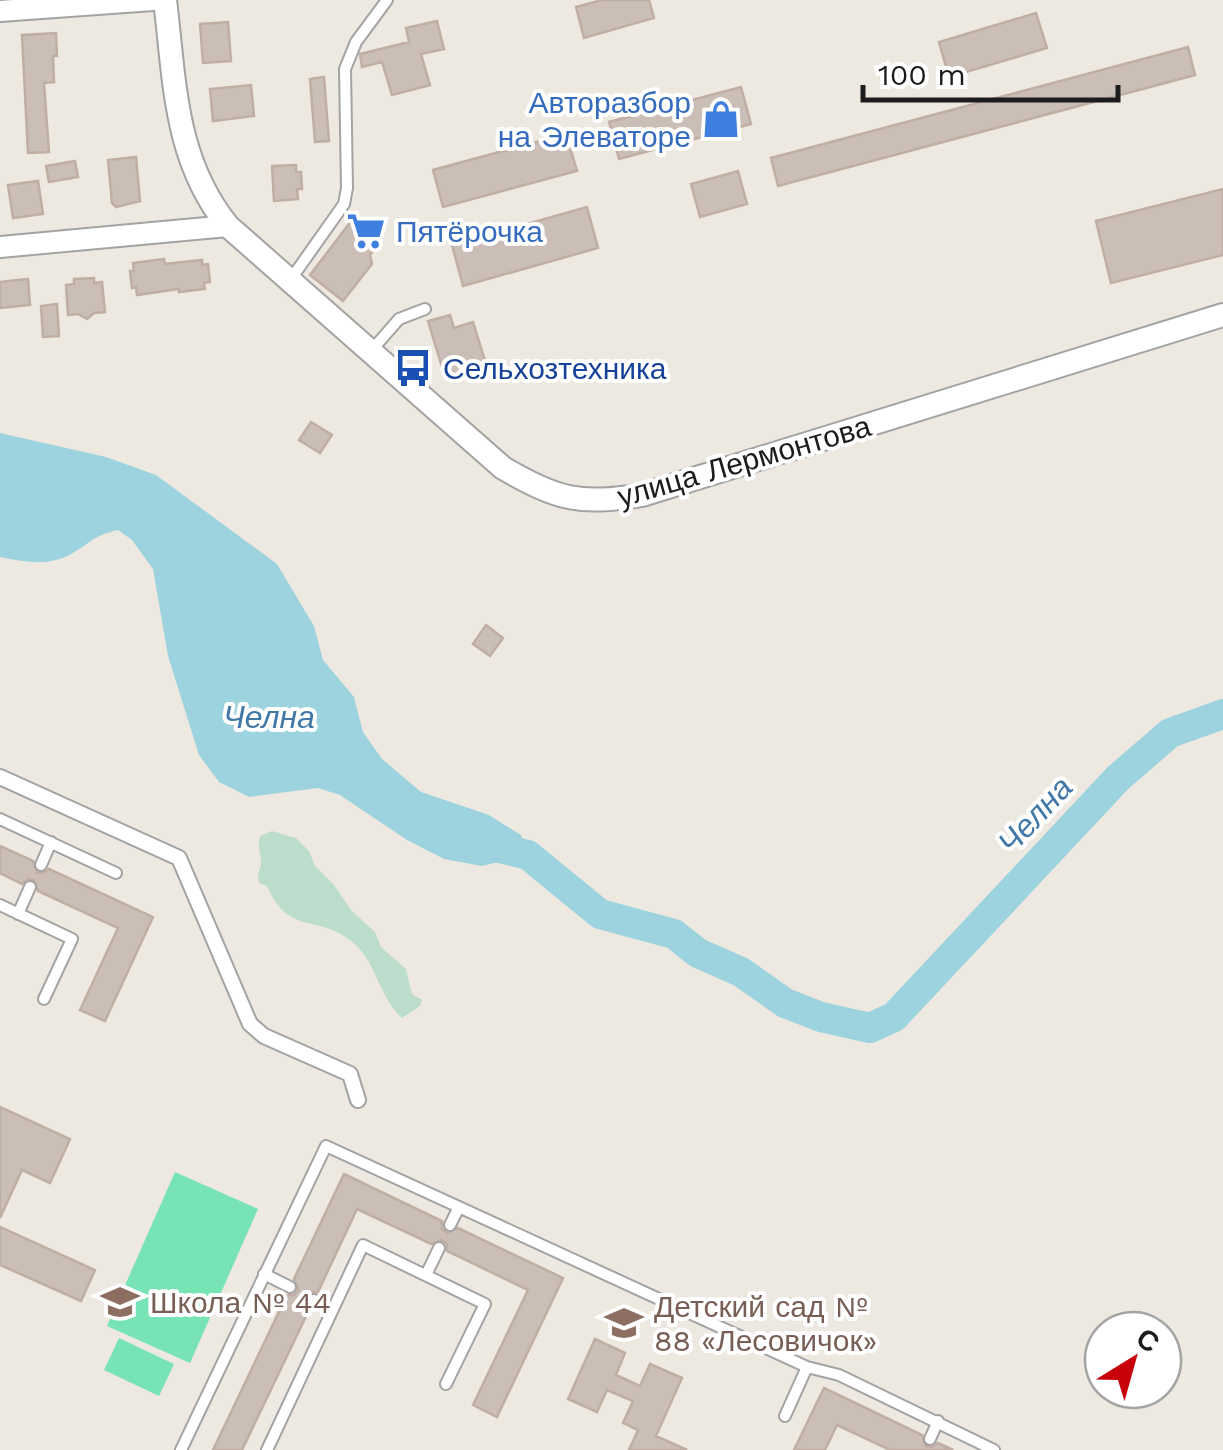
<svg xmlns="http://www.w3.org/2000/svg" width="1223" height="1450" viewBox="0 0 1223 1450" font-family="'Work Sans',sans-serif">
<style>
.wetland{fill:#bcddcc}
.pitch{fill:#78e3b5}
.water{fill:#9dd3df}
.lines{fill:none;stroke-linecap:round;stroke-linejoin:round}
.river{stroke:#9dd3df;stroke-width:30}
.building{fill:#cabeb6;stroke:#c0aea2;stroke-width:2.5}
.service-casing{stroke:#a3a3a3;stroke-width:14}
.pedestrian-casing{stroke:#a3a3a3;stroke-width:18}
.minor-casing{stroke:#a3a3a3;stroke-width:24}
.tertiary-casing{stroke:#a3a3a3;stroke-width:26}
.service{stroke:#fff;stroke-width:10}
.pedestrian{stroke:#fff;stroke-width:14}
.minor{stroke:#fff;stroke-width:20}
.tertiary{stroke:#fff;stroke-width:22}
.labels{text-anchor:middle;dominant-baseline:central;stroke-width:8;stroke-linejoin:round;paint-order:stroke}
.shop-label{font-size:30px;fill:#366cbe;stroke:#fff;text-anchor:end}
.transit-label{font-size:30px;fill:#164399;stroke:#fff;text-anchor:start}
.street-label{font-size:30px;fill:#1c1c1c;stroke:#fff}
.education-label{font-size:30px;fill:#785e54;stroke:#fff;text-anchor:start}
.water-label{font-size:32px;font-style:italic;fill:#4079a8;stroke:#fff}
</style>
<rect width="100%" height="100%" fill="#eee9e0"/>
<path class="wetland" d="M272,831L296,838L309,851L315,866L334,885L351,910L375,932L381,947L406,969L412,994L422,1000L420,1006L402,1018C377,995 377,960 350,940C316,914 289,936 267,886L259,883C256,873 260,872 261,863C261,853 257,847 260,836Z"/>
<path class="pitch" d="M175,1172L258,1209L190,1363L107,1326Z
M119,1338L174,1364L159,1396L104,1370Z"/>
<path class="water" d="M0,433L106,457L156,475L277,564L314,626L323,660L354,697L363,732L382,759L421,792L489,815L521,835L528,855L482,866L444,859L407,840L340,795L318,788L249,797L219,782L199,755L168,656L153,569L132,540L118,530C93,536 93,541 73,553C50,567 25,562 0,557Z"/>
<g class="lines">
<path class="river" d="M487,845L528,855L600,914L674,934L698,953L741,972L785,1003L821,1017L870,1028L894,1017L1118,778L1170,733L1223,714"/>
</g>
<path class="building" d="M602,0H649L654,18L584,38L576,7Z
M1036,13L1047,48L949,77L939,42Z
M437,21L444,49L421,54L430,85L392,95L382,62L362,67L360,54L409,42L406,28Z
M228,22L231,61L203,63L200,24Z
M56,33L57,56H53L54,82L44,83L49,152L28,153L22,35Z
M1188,47L1195,75L778,186L771,158Z
M324,77L329,141L315,142L310,79Z
M251,85L254,116L213,121L210,89Z
M741,87L751,124L619,159L609,122Z
M566,134L577,171L443,207L433,170Z
M136,157L140,201L116,207L112,203L108,160Z
M75,161L78,177L49,182L46,166Z
M296,165V172H301L302,189H297L298,199L274,201L272,166Z
M738,171L747,204L700,217L691,184Z
M38,181L43,214L13,218L8,185Z
M1223,189V255L1111,283L1096,221Z
M587,207L598,248L463,286L452,245Z
M355,216L376,233L378,244L370,255L372,264L343,301L310,275Z
M164,259L165,264L202,260V265L208,264L210,282L204,283L205,289L179,292V289L137,295L136,287L132,288L130,271H134L133,263Z
M94,278V283L102,282L105,312L94,313L87,319L78,314L68,315L66,285L74,284V279Z
M28,279L30,305L0,308V282Z
M57,304L59,336L43,337L41,306Z
M450,315L454,328L473,322L486,364L445,377L428,321Z
M311,422L332,435L320,453L299,440Z
M486,625L503,638L490,656L473,644Z
M0,846L33,861L37,873H43L49,869L153,917L105,1021L80,1010L118,928L38,891L34,880L28,879L22,884L0,873Z
M0,1107L70,1139L50,1183L22,1170L0,1218Z
M344,1174L442,1221V1229L447,1233L458,1228L563,1278L497,1417L473,1405L528,1290L447,1251V1244L442,1240L431,1244L357,1209L318,1292H310L306,1297L310,1308L242,1450H213L287,1295H294L298,1290L294,1279Z
M0,1227L95,1270L81,1301L0,1265Z
M595,1339L625,1353L616,1375L640,1386L650,1364L682,1378L656,1436L687,1450H629L638,1430L623,1423L633,1401L607,1390L597,1412L568,1399Z
M824,1388L922,1435L926,1446L932,1447L938,1443L953,1450H890L837,1425L825,1450H794Z"/>
<g class="lines">
<g class="service-casing">
<path id="service" d="M291,279L344,204L347,188L345,69L356,42L387,0
M371,351L399,319L425,309
M0,819L116,873
M41,865L51,842
M0,905L72,939L44,999
M18,914L30,887
M450,1225L459,1207
M264,1274L290,1287
M426,1275L439,1248
M314,1300L332,1309
M785,1416L807,1367
M930,1439L938,1421
M181,1450L326,1146L807,1367L839,1375L994,1450
M267,1450L363,1245L485,1304L446,1384"/>
</g>
<g class="pedestrian-casing">
<path id="pedestrian" d="M0,777L179,858L250,1024L264,1036L350,1074L358,1100"/>
</g>
<g class="minor-casing">
<path id="minor" d="M0,11L153,0
M0,247L228,226"/>
</g>
<g class="tertiary-casing">
<path id="tertiary" d="M165,0C175,82 174,159 228,226L503,468C559,500 579,505 642,495L1223,315"/>
</g>
<use href="#service" class="service"/>
<use href="#pedestrian" class="pedestrian"/>
<use href="#minor" class="minor"/>
<use href="#tertiary" class="tertiary"/>
</g>
<defs>
<g id="shop-bare" transform="scale(3)"><path d="M-5-2.5h2.3a2.7 3.5 0 0 1 5.4 0H5L5.5 6h-11ZM-1.5-2.5h3a1.5 2.3 0 0 0-3 0Z" fill="#3f7fe0" stroke="#fff" stroke-width="2.5" paint-order="stroke"/></g>
<g id="supermarket-bare" transform="scale(3)"><path d="M-6-5.5h2.5l.6 2H6L4.5 2H-2.5L-4.4-4H-6ZM-1.5 3.2a1.3 1.3 0 1 0 .1 0ZM3 3.2a1.3 1.3 0 1 0 .1 0Z" fill="#3f7fe0" stroke="#fff" stroke-width="2.5" paint-order="stroke"/></g>
<g id="bus-bare" transform="scale(3)"><path d="M-5-6H5V4H4V6H2V4H-2V6H-4V4H-5ZM-3.5-4V0h7V-4ZM-3.5 1.2v1.5H-2V1.2ZM2 1.2v1.5H3.5V1.2Z" fill="#1a4fb4" stroke="#fff" stroke-width="2.5" paint-order="stroke"/></g>
<g id="school-bare" transform="scale(3)"><path d="M0-5L7-2L0 1L-7-2ZM-4 1L0 2.5L4 1V4Q0 6-4 4Z" fill="#8d6e63" stroke="#fff" stroke-width="2.5" paint-order="stroke"/></g>
</defs>
<g fill-rule="evenodd">
<use href="#shop-bare" x="721" y="119"/>
<use href="#supermarket-bare" x="366" y="231"/>
<use href="#bus-bare" x="413" y="368"/>
<use href="#school-bare" x="120" y="1302"/>
<use href="#school-bare" x="624" y="1323"/>
</g>
<g class="labels">
<g class="shop-label">
<text x="691" y="102">Авторазбор<tspan x="691" dy="34">на Элеваторе</tspan></text>
<text x="396" y="231" text-anchor="start">Пятёрочка</text>
</g>
<g class="transit-label">
<text x="443" y="368">Сельхозтехника</text>
</g>
<g class="street-label">
<text transform="translate(744 461) rotate(-16)">улица Лермонтова</text>
</g>
<g class="education-label">
<text x="150" y="1302">Школа № 44</text>
<text x="654" y="1306">Детский сад №<tspan x="654" dy="34">88 «Лесовичок»</tspan></text>
</g>
<g class="water-label">
<text x="269" y="717">Челна</text>
<text transform="translate(1035 815) rotate(-47)">Челна</text>
</g>
</g>
<g transform="translate(1133 1360) rotate(37)"><circle r="48" fill="#ffffff" stroke="#a4a4a4" stroke-width="2.5"/>
<path d="M0-8L18 38L0 25L-18 38Z" fill="#c70009"/>
<text y="-15" font-size="28" font-weight="bold" text-anchor="middle" fill="#1c1c1c">С</text>
</g>
<path d="M863 85v15h255v-15" fill="none" stroke="#1c1c1c" stroke-width="5"/>
<text x="878" y="85" font-size="30" fill="#1c1c1c" stroke="#ffffff" stroke-width="8" paint-order="stroke">100 m</text>
</svg>
